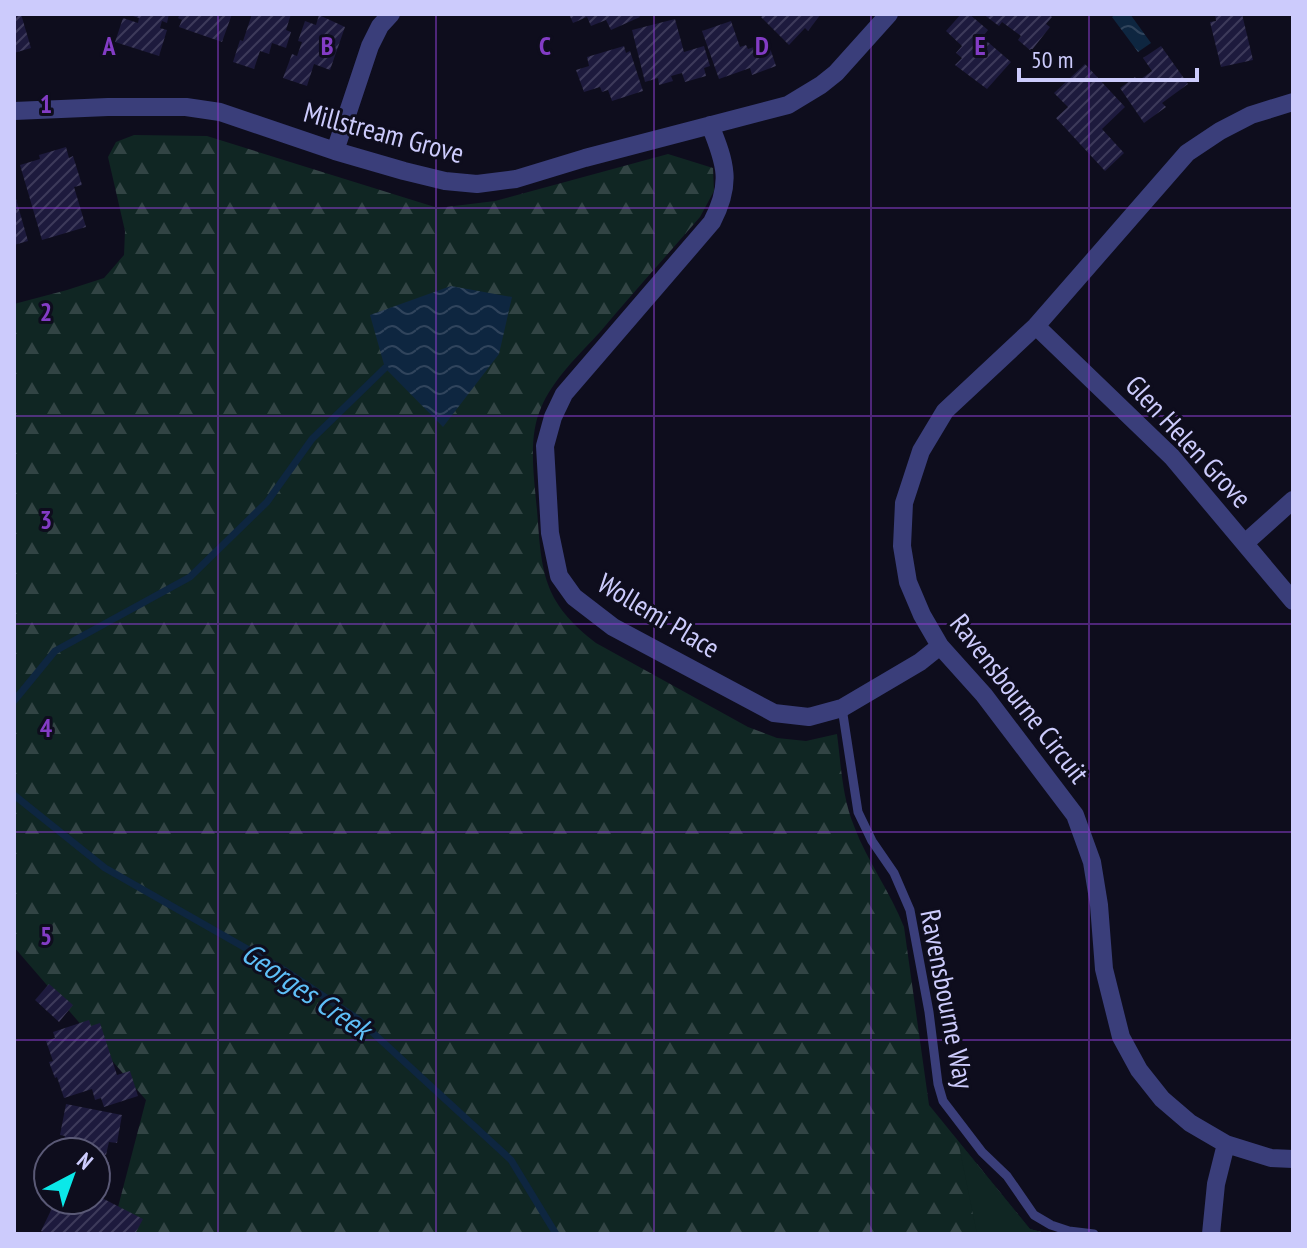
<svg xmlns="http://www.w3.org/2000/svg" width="1307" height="1248" viewBox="0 0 1307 1248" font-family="'PT Sans Narrow',sans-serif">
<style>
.forest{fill:url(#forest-firs)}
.green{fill:#102623}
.water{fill:url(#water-waves)}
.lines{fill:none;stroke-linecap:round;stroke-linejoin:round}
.stream{stroke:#0e2640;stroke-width:7}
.building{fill:url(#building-hatch)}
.service{stroke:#3a3e7a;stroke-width:9}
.minor{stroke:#3a3e7a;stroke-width:18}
.grid{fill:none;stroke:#833cc5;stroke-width:2;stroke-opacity:0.55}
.labels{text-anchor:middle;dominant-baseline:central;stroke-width:6;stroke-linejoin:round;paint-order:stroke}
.street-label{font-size:28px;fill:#cccbfc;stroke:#0e0d1d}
.water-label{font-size:30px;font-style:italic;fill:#5ebff7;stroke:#0e0d1d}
.grid-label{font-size:26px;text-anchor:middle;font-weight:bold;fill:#833cc5;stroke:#0e0d1d;stroke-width:6;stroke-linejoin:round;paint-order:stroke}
</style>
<defs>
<pattern id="forest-firs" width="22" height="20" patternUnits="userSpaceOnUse" patternTransform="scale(2)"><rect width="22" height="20" fill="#102623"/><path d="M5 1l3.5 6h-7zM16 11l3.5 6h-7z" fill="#324444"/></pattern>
<pattern id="water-waves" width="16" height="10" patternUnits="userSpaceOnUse" patternTransform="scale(2)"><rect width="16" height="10" fill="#0e2640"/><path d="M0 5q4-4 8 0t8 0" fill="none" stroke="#30445c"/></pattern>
<pattern id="building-hatch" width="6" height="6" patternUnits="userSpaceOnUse" patternTransform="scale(2)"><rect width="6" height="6" fill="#1d1a3d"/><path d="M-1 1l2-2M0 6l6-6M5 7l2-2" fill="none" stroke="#3d3a5a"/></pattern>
</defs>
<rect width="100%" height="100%" fill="#0e0d1d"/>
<path class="forest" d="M134,135L207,136L438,208L495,201L668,154L713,168L714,191L700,217C667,255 633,293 600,332C579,355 553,379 541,408C526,441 536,488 538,523C542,582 549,606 596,643L748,727L777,738L806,741L837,734C841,764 842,797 854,826C867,861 890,891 904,927L929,1105L1030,1229L1049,1234H111L146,1100L14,947V304L67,290L104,278L124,255L125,231L108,157L116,142Z"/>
<path class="green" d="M958,1141L1030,1229L1049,1234H977Z"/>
<path class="water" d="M1116,14H1130L1151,43L1138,52L1112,17Z
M451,286L512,297L499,354L443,427L385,368L370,315Z"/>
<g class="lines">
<path class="stream" d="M14,701L55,651L190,577L267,502L312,439L385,368
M14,795L105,868L284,970L359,1020L511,1160L556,1234"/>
</g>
<path class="building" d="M14,14H21L31,48L14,53Z
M127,14H169L167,23L162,21L160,28L167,30L159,56L115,42L123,18L138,23L139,18Z
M180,14H232L222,42L179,27L182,20L178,18Z
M252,14H291L286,30L291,32L286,48L272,43L269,54L260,51L254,69L233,62L240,40L243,41Z
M569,14H638L640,17L611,30L606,20L591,26L587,17L573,23Z
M764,14H821L808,31L805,28L789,45L761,17Z
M961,14H969L988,30L982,37L1011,62L987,89L955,65L962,58L956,53L962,46L946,31Z
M983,14H1048L1052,17L1046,24L1050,27L1031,51L1018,40L1021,36L1002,22L999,26Z
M1215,14H1242L1253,60L1221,67L1210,22L1216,21Z
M319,15L345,27L330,70L314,64L307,86L283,78L292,54L297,56L302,42L298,41L305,21L316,25Z
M675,19L684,52L704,46L710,66L704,68L706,76L685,82L682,73L671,76L673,81L659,85L658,78L645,82L632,30Z
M731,21L740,47L746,45L748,49L768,42L776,66L752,75L750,68L719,79L702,31Z
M624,46L626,53L630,51L643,91L612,101L608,90L602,92L600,87L584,92L576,70L589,66L587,57Z
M1161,46L1188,84L1162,103L1166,107L1144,123L1120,88L1135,77L1138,81L1152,71L1143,58Z
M1085,64L1125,107L1102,129L1124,153L1105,171L1056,118L1068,107L1054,93Z
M66,147L69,158L73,156L82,185L74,187L86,227L42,240L20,165L40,159L39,155Z
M14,192L28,241L14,245Z
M49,984L73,1005L59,1022L35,1000Z
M89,1020L91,1026L100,1023L117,1075L130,1071L138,1096L104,1107L101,1098L95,1100L92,1089L64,1098L57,1077L55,1078L49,1062L53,1061L46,1041L55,1038L53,1032Z
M66,1104L122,1115L117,1143L109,1142L106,1155L99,1153L98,1159L109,1162L106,1178L96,1176V1152H62L65,1136L60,1135Z
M48,1189V1200H96V1195L143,1219L135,1234H46L41,1231L54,1204L43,1199Z"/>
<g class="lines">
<path class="service" d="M842,708L858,812L872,841L894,873L910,910L929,1012L938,1084L943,1101L982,1152L1007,1176L1034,1215L1051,1225L1069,1231L1094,1234"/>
<path class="minor" d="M1293,102L1251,115L1220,131L1187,153L1036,326L945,411L921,451L904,503L902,546L908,582L922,615L940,646L984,695L1075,815L1092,862L1099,905L1104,969L1121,1037L1139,1070L1162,1099L1190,1123L1226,1144L1271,1158L1293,1159
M14,111L108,107H186L220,112L335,151L404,171L445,181L477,184L516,179L585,158L788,105L821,85L836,73L889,14
M710,125C726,164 732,184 712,222L564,394L553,417L545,446L550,533L559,576L574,597L613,627L774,713L809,717L842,708L920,662L940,646
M335,151L370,46L380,26L391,14
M1036,326L1172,457L1293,601
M1245,543L1293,500
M1211,1234L1216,1184L1226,1144"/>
</g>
<path class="grid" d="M218,14V1234M436,14V1234M654,14V1234M871,14V1234M1089,14V1234M14,208H1293M14,416H1293M14,624H1293M14,832H1293M14,1040H1293"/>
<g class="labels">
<g class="street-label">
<text transform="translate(384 132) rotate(15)">Millstream Grove</text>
<text transform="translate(1189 441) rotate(47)">Glen Helen Grove</text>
<text transform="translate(659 615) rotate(31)">Wollemi Place</text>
<text transform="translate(1020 698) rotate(52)">Ravensbourne Circuit</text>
<text transform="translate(948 999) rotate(79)">Ravensbourne Way</text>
</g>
<g class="water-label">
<text transform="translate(307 990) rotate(34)">Georges Creek</text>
</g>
</g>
<g class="grid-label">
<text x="109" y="55">A</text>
<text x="327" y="55">B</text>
<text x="545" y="55">C</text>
<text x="762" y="55">D</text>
<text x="980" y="55">E</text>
<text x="46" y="113">1</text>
<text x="46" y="321">2</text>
<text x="46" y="529">3</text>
<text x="46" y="737">4</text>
<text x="46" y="945">5</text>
</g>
<rect width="1307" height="1248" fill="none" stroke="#cccbfc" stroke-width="32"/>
<g transform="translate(72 1176) rotate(41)"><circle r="38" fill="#0e0d1d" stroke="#5a5976" stroke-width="2"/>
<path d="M0-6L14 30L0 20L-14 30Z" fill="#0be8e8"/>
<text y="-12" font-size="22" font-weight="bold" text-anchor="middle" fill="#cccbfc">N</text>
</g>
<path d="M1019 68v12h178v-12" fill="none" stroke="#cccbfc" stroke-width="4"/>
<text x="1031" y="68" font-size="24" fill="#cccbfc" stroke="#0e0d1d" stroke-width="6" paint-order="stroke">50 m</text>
</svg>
